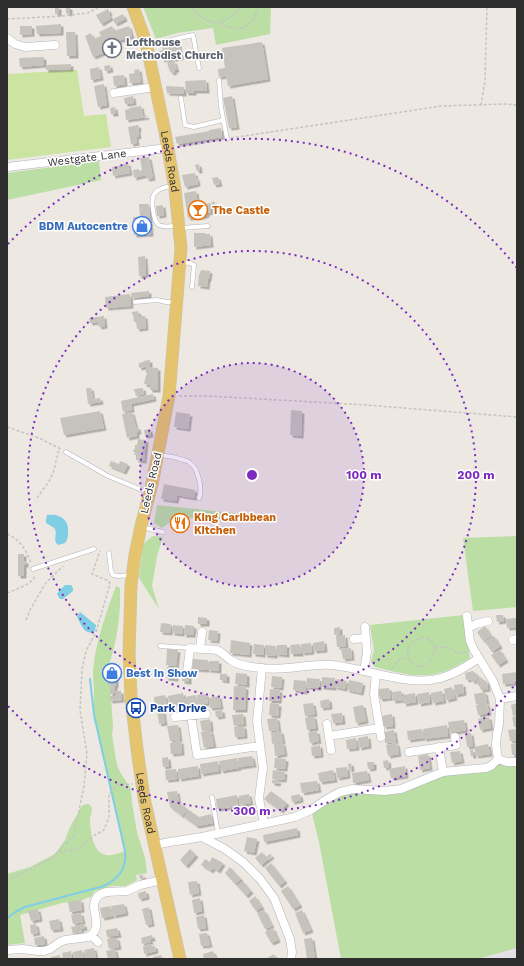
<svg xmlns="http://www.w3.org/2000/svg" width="524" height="966" viewBox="0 0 524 966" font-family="'Work Sans',sans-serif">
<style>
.industrial{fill:#e3e1e7}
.green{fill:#badea4}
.pitch{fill:#cbe4a1}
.water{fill:#80cee4}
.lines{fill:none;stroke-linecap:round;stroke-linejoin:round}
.stream{stroke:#80cee4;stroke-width:2}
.building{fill:#c6c3bd;filter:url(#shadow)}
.lane-casing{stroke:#b2b4bc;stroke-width:5}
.street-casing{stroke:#b2b4bc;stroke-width:9}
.primary-casing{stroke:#c4c4c4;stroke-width:13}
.path{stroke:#c4c4c4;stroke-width:1.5;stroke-dasharray:3 2;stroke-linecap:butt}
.lane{stroke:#fff;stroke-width:4}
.street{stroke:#fff;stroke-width:8}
.primary{stroke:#e5c470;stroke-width:12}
.ring{fill:none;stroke:#7b2cbf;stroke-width:2;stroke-dasharray:2 4}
.labels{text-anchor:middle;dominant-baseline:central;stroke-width:3;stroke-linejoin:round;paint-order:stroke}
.worship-label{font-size:11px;font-weight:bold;fill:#5b616d;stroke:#fff;text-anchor:start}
.street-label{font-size:11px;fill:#2e2e2e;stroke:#fff}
.food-label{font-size:11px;font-weight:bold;fill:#c56008;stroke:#fff;text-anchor:start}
.shop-label{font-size:11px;font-weight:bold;fill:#366cbe;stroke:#fff;text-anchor:end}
.transit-label{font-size:11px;font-weight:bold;fill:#164399;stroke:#fff;text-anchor:start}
.centre{fill:#7b2cbf;stroke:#fff;stroke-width:2}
.ring-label{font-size:12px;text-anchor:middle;font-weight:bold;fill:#7b2cbf;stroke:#fff;stroke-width:3;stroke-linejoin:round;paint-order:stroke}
</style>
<defs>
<filter id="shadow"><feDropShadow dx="2.5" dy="2.5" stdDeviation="0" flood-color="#0004"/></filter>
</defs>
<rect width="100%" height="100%" fill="#ede8e2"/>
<path class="industrial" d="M517,948V959H478H481Z"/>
<path class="green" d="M143,7H271L270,34L216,45L213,28L177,33L156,39Z
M99,161L101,180L7,200V173Z
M157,505L243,514V519L185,518L173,520L162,528L154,523Z
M153,536L163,537L157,556L152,586L159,609L139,578L143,544Z
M517,536V607L473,611L463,538Z
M116,586L120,588C121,618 116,650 104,678L110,679L113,728L112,734L115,754L117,765L120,772L127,783L130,787L132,799V803L137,832L145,858L147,873L136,875L137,880L126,886H111L95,891L91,897L86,898L81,901L62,903L20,915L25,943L7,945V874L30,867L55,854L65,840L70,827L82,806C86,803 91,803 92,809C92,812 91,815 90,818C90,829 92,854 107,855C113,856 119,853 125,851L94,715C92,706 94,700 94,691C94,686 93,681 93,675C94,647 106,613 116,586Z
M464,615L470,658C434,682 415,677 375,667L371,662L374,650L370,625Z
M498,759L517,762V948L478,959H341L319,842L311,810L340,792L384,791L443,772L486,768Z"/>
<path class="pitch" d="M77,70L84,116L106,114L111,147L7,160V74Z"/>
<path class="water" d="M47,515C60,513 70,520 68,534C68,537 67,541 65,543C63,544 60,544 58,545L56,543C54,538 57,534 55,529C53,527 49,525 46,523V520Z
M65,585H71L73,588V591L63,599H60L57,594L58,592Z
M80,612L96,625L95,631C85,637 81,624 77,617Z"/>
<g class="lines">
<path class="stream" d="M7,918L17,911L25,907L104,886C119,878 127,869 125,851L94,715L90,679"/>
</g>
<path class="building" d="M55,7H59V14H55Z
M66,7H70V14L66,13Z
M108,9L110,13L109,14L111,18L101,24L96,15Z
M123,14L125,19L115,24L113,19Z
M61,24V33L37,34L36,26Z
M20,26H32V34L20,35Z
M112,26L114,31L129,26L132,36L118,41L120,46L93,57L85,36L91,33L93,39L101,36L99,32Z
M66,32H75L76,56H67Z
M178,42L182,57L166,61V59L162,60L159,51L163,50L162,46Z
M262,42L268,79L228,86L226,76L219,77L218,69L225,68L222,48Z
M44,57V65L20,67L19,58Z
M174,61L177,70H174L175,72L171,73V71L170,72L167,63Z
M71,64V69L46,70V65Z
M110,65L111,70L105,71L104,66Z
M99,67L101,78L91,80L90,69Z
M139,69L141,82L130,83L129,74L135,73L134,70Z
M124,75L125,84L114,86L113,76Z
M206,80L207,91H194V93H186L185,81Z
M104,84L107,105L98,107L94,86Z
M166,86L184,87V94L167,93Z
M133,96L134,103L125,104L124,98Z
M232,96L237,127L229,128L223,98Z
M141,106L143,116L146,115L147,117L126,120L125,110L129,109V108Z
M115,107L116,114H111L110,108Z
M138,125L139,127L138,130L139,136L136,137L137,143L131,144L128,127Z
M221,128L222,137L177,144L175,137L209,131V130Z
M149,157L153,178L147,179L146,175L134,178L133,170L139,169V171L142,170L140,158Z
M128,163L130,173L113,176L112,167L122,165V164Z
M199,164L200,171H197L195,165Z
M195,173L196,178H193L194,179L197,178L198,184L185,187L182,175Z
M218,177L220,184L214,185L212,178Z
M196,191L198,206L210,203L212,208H210L211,212L207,213V215L201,217L188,218L184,193Z
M214,201L216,207L213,208L211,203Z
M139,204H149L151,234L134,235L133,217H140Z
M163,205L164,215L157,216L156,206Z
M194,233H205V234H210L211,245L194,247Z
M145,256L146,275L139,276L138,257Z
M201,270L210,271L209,279H208L207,287L198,286L199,274H200Z
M149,291V296L132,298L131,293Z
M130,294L131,306L106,308L105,297Z
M138,311L139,316H145L146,328L137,329L136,322H134L133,314L132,315V312Z
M104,316L105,326L99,327L98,322L90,323L89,318Z
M150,360V366L139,368V363L144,362L143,361Z
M146,367L158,368V390H150V385L144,384L146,375H147V373H146Z
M86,388H91L93,399L100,398L101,402L88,404Z
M143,388L144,394L136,396L134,389Z
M153,394L154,399L131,404L132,410L123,412L121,401L130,399Z
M291,410L302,411L301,436L290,435Z
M100,411L104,428L64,435L60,418Z
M132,412L136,427H138L139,432H137V436L127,438L122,414Z
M176,412L190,414L188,429L174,427Z
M150,429L151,435L145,436L144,430Z
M138,439L146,440L144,461L136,460V455H134L135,452H133L134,449H135V445H137Z
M111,461L119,464L120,461L128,464L124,472L109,466Z
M164,484L195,490L194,498L177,495L176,501L161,499Z
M18,554H24V561H26V565H24V576H18Z
M496,615H503L504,621L497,622Z
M198,617L207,618V624H198Z
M516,618L517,627L507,628L506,619Z
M161,623L171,624L170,633L160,632Z
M173,625L183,626L182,634L172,633Z
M185,625L194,626L193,635H184Z
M485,626L491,636L483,641L477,632Z
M340,627V634L334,635V628Z
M209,630L218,631L217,641L208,640Z
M345,635L346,646L337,647L336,636Z
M494,636L500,646L492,652L485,642Z
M231,640L250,643L249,655L230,653Z
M324,641L325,650L314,651L313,643Z
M311,643L312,652L302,653L301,644Z
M254,644L264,645L263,655L253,654Z
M300,644L301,654H291L290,645Z
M265,645L276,646L275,656L265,655Z
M277,645H287V655L276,654Z
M351,648L352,658L343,659L341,649Z
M167,649L178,650L176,666L166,665Z
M500,650L506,660L498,665L491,655Z
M193,659L208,660L207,670L192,669Z
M209,661H219V671L208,670Z
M108,667H116V685L115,686V690L113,694H110V685H108Z
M167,667L177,668L176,679L166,678Z
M473,671L479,676L474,682L470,679L466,680L465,673Z
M517,672V683L503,684L502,674Z
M236,673L247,674V685L235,684Z
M220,674H227V681L220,680Z
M183,675H189V682L182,681Z
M272,676L282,677L281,688L271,687Z
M322,677L335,678L334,688L321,687Z
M480,677L487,682L488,689L481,690L479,685L476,683Z
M307,678L320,679L319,688L306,687Z
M337,679L347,681L345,689L335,687Z
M294,680L306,681L305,692L293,690Z
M349,680L363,683L361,693L347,690Z
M463,684L464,693L455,695L454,685Z
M234,686L246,687L245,710H233Z
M452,687L455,698L446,700L444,689Z
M389,688L391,698L380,699L378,689Z
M270,689L280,690L279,701H269Z
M115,691H121L122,700L110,701V696H115Z
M401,691L403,700L393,701L392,692Z
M442,691L444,701L433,703L431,693Z
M429,692L430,702L419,704L417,694Z
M485,692L487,702L476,704L474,694Z
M183,693L185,703L169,705L168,696Z
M415,693L416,702L404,704L403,695Z
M206,694L208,703L198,705L197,695Z
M165,695L167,705L155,707L154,697Z
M196,695L197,705L187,707L185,697Z
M219,696L221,707L210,708L209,698Z
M329,699L330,707L321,708L320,701Z
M270,703L279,704L278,716L269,715Z
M313,703L315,714L305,716L303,704Z
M487,703L489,713L478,715L476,705Z
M517,703V715L513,716L511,705Z
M363,705L366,721L356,723L353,707Z
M163,710L165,723L159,724L157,711Z
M222,710L223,716L216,717L215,711Z
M342,713L343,722L333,723L331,714Z
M243,714L244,724L234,726L232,715Z
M392,714L393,726L384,727L382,716Z
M314,716L316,728L307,730L305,718Z
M517,716V727H514L512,717Z
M489,717L491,728L480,730L478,719Z
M277,718L279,730L269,731L267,719Z
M210,719L211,730L202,731L200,721Z
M464,720L466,730L450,733L448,722Z
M178,725L180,740L170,741L167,726Z
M447,725L448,736L424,739L423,729Z
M244,726L245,736L235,737L234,727Z
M422,729L423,738L408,740L407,731Z
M517,729V740L510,741L508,730Z
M394,730L396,742L385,743L384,732Z
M211,731L214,746L204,748L201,732Z
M281,731L283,742L272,744L271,733Z
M317,731L319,741L310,743L308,733Z
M471,733L473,746L467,747L465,734Z
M368,736L369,746L359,748L358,738Z
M356,738L357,748L347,749L346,740Z
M181,741L182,753L171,754L170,743Z
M283,743L285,754L275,756L274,745Z
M397,743L399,754L388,756L386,745Z
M517,743V754L512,755L511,744Z
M488,744L490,754L476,756L474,747Z
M320,745L321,755L312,756L311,747Z
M470,750H473L474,756H471Z
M460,751L462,761L452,763L450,752Z
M428,754L430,768L420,770L418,756Z
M252,756L254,765L239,767L238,758Z
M168,757L169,766L163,767L162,758Z
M237,758L239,768L221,771L219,761Z
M275,758L286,759L285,769L274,768Z
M388,760L389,767L384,768L383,761Z
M218,761L219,771L201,774L200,764Z
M367,762H374V768L368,769Z
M351,763L352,769L349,770L348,764Z
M198,766L199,776L179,779L178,769Z
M405,766L406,776L391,778L389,769Z
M347,767L348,776L337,778L336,768Z
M176,769L177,779L166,780L165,770Z
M273,770L285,772L284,780L272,779Z
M333,770L335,780L320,782L318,773Z
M367,771L369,780L353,783L352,773Z
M272,780L279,781L278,784L272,783Z
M317,781L319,790L302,793L300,783Z
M177,791L179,803L188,809L182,816L170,807L167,792Z
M271,791L287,803L281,811L264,799Z
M249,794L251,803L240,805L239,796Z
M300,794L301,800L292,802L291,796Z
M237,795L238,806L217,809L216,799Z
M189,810L199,817L211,814L213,823L197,826L184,817Z
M297,828L298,835L264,842L263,835Z
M247,837L257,839L254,853L244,851Z
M190,849L196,855L186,866L180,860Z
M262,852L266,857L270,854L272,856L261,865L255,858Z
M212,857L223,863L218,871L213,868L211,871L201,865L205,859L210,862Z
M271,863L285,881L279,886L265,868Z
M230,867L241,879L235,884L225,873Z
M139,875H143L144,879H140Z
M197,881L199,893L190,895L188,882Z
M243,881L251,891L246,896L237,886Z
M288,886L300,905L293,909L281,891Z
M146,891L147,897L139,899L138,893Z
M255,896L262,907L256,911L249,901Z
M200,898L202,911L194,913L192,900Z
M81,900L82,910L70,912L68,902Z
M124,904L126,913L113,916L111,906Z
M110,906L112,916L102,918L100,908Z
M149,907L152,924L146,925L142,909Z
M38,909L40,919L31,921L28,911Z
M264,910L272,926L265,929L257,913Z
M302,910L311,930L303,933L295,913Z
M81,913L83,922L73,924L71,915Z
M204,915L206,928L198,929L196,917Z
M59,919L61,929L51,930L49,921Z
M36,924L38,933L31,934L30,925Z
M84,924L85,928L81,929L82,932L73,934L71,927Z
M117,928L119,935L107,937L106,930Z
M273,928L278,940L271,943L265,932Z
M207,933L210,945L201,946L199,934Z
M152,935L153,939H150L151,942L142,944L141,938Z
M44,936L45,944L35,945L34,938Z
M117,938L119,947L109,949L107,939Z
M312,938L315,959H307L304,939Z
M151,944L152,946H155L156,951L144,954L143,946Z
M94,948L96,957L86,959L84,950Z
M115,949L117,959H108L106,951Z
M82,950L84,959H75L73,952Z
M71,951L72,959H63L62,953Z
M213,951L216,959H204L203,954Z
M274,954L277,959H266L269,957Z
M60,955V959H51V957Z
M161,955L162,959H153V957Z"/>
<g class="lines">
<g class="lane-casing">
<path id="lane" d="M149,45L193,35L199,68
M219,80L221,107L227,139
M181,98L185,125L194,127L223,120
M172,186C166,187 159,188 155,193C150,198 153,221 159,225C165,228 172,226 178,225
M181,228L208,226
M182,262L190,263L194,265L192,287
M135,302L157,300L166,302H176
M66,452L108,476L149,493
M160,455C170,456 175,457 184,460C186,461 189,461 190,463C198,468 203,489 199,498
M142,527L163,532
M109,553L111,571L113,575L119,576L130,575
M33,569L94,549
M160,646L190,648
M212,797L218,833"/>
</g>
<g class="street-casing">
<path id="street" d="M7,38L15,44L25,47L55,45
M114,93L155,87
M7,167L168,148
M467,616L470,641L474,650L493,681L500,699L499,724L497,734L496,745L498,759
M469,628L476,624L488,621
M354,639L366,638
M513,640L517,639
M200,649L202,632
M262,668L257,721L263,768L259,798L261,809L264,823
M364,671L367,652L365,627
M187,672L190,648C196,649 213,649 217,650C222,652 227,658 232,661C237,664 246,666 252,667C264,669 277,669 288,668C302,667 317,664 331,665C366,668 407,687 441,678C455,674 467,666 479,658
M376,674L374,694L381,737
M500,699L517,696
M191,715L197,755L260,746
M175,717L206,714
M327,724L331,750
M329,736L380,728
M439,747L443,772
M409,752L456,745L455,737
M498,759L507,762H517
M202,837L295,817L311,810L327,799L340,792L353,789L384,791L401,789L443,772L463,770L486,768L491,766L498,759
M154,845L170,842L202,837L225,849L243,862L260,879L274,898L290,939L292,952L291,959
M91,935L98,942
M7,950L22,949L38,951H44L50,949L60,942L65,940L88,937C101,931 95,917 94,907C94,903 95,900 97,897L101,894L106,892L127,891L140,885L162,880"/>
</g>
<g class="primary-casing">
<g id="primary">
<path id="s1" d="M133,7L146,42L165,132L175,189L181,248L169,396L152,484L141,526L135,555L131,585L129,653L131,697L137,749L144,798L180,959"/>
</g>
</g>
<path class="path" d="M193,7C196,17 209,23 219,22C227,21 236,14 240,7
M7,19L62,16L88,13L99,7
M221,23C238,35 254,27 258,7
M481,105L485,81L487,7
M231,138L441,106L505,104L517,105
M178,147L222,140
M179,396H208L366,405L517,417
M7,427L39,438L61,449
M37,498L50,480L54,470L59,449
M7,534C20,539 27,551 31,564
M7,593C17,589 26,586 34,579V575
M26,620L30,610L45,584L63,566
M421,638C428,638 436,643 434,651C434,655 432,658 429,662C415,678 393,646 421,638Z
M435,648L446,647L450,648L457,653L468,652
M393,669C395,661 400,658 408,658
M59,851L77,850L95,835L104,830L109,817V794L117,785L133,784
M7,881L52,858L74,835L84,786L87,754L80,710L82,669L86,651L96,632L110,584L109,581L92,574L100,551"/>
<use href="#lane" class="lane"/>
<use href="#street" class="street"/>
<use href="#primary" class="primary"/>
</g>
<circle cx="252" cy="475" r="112" fill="#7b2cbf" fill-opacity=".12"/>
<g class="ring">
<circle cx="252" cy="475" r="112"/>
<circle cx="252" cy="475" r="224"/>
<path d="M517 682A336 336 0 0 1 8 706M8 244A336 336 0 0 1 517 268"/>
</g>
<defs>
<g id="church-ring" transform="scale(1)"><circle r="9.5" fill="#fff" stroke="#6b7280" stroke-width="1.5"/><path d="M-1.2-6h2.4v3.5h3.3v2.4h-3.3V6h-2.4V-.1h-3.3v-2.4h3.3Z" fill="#6b7280"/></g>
<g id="bar-ring" transform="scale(1)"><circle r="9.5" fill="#fff" stroke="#e8710a" stroke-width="1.5"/><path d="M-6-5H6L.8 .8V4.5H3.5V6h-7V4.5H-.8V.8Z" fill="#e8710a"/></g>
<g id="shop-ring" transform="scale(1)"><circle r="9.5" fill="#fff" stroke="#3f7fe0" stroke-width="1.5"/><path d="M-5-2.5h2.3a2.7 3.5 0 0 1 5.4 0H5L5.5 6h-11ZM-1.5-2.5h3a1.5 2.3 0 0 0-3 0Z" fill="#3f7fe0"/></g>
<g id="restaurant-ring" transform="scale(1)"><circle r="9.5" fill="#fff" stroke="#e8710a" stroke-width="1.5"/><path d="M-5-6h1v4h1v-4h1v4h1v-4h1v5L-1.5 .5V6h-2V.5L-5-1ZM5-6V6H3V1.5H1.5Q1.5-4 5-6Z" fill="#e8710a"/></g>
<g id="bus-ring" transform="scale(1)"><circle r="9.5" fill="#fff" stroke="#1a4fb4" stroke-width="1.5"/><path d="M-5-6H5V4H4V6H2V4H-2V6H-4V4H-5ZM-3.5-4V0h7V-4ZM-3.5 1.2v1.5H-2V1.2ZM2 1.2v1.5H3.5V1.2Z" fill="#1a4fb4"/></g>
</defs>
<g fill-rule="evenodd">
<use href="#church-ring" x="112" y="48"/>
<use href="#bar-ring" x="198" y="210"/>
<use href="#shop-ring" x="142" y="226"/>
<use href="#restaurant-ring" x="180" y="523"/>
<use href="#shop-ring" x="112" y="673"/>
<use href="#bus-ring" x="136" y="708"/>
</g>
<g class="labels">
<g class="worship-label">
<text x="126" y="42">Lofthouse<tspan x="126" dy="13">Methodist Church</tspan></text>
</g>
<g class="street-label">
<text transform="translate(87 158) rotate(-7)">Westgate Lane</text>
<text stroke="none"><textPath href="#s1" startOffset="159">Leeds Road</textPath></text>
<text transform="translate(151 483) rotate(-77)">Leeds Road</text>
<text stroke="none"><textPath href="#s1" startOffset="807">Leeds Road</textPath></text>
</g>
<g class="food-label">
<text x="212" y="210">The Castle</text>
<text x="194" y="517">King Caribbean<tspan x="194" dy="13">Kitchen</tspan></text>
</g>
<g class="shop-label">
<text x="128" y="226">BDM Autocentre</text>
<text x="126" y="673" text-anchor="start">Best In Show</text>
</g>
<g class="transit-label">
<text x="150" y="708">Park Drive</text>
</g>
</g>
<circle cx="252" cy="475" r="6" class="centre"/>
<g class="ring-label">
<text x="364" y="479">100 m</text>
<text x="476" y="479">200 m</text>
<text x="252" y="815">300 m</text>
</g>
<rect width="524" height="966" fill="none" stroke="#2e2e2e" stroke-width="16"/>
</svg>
